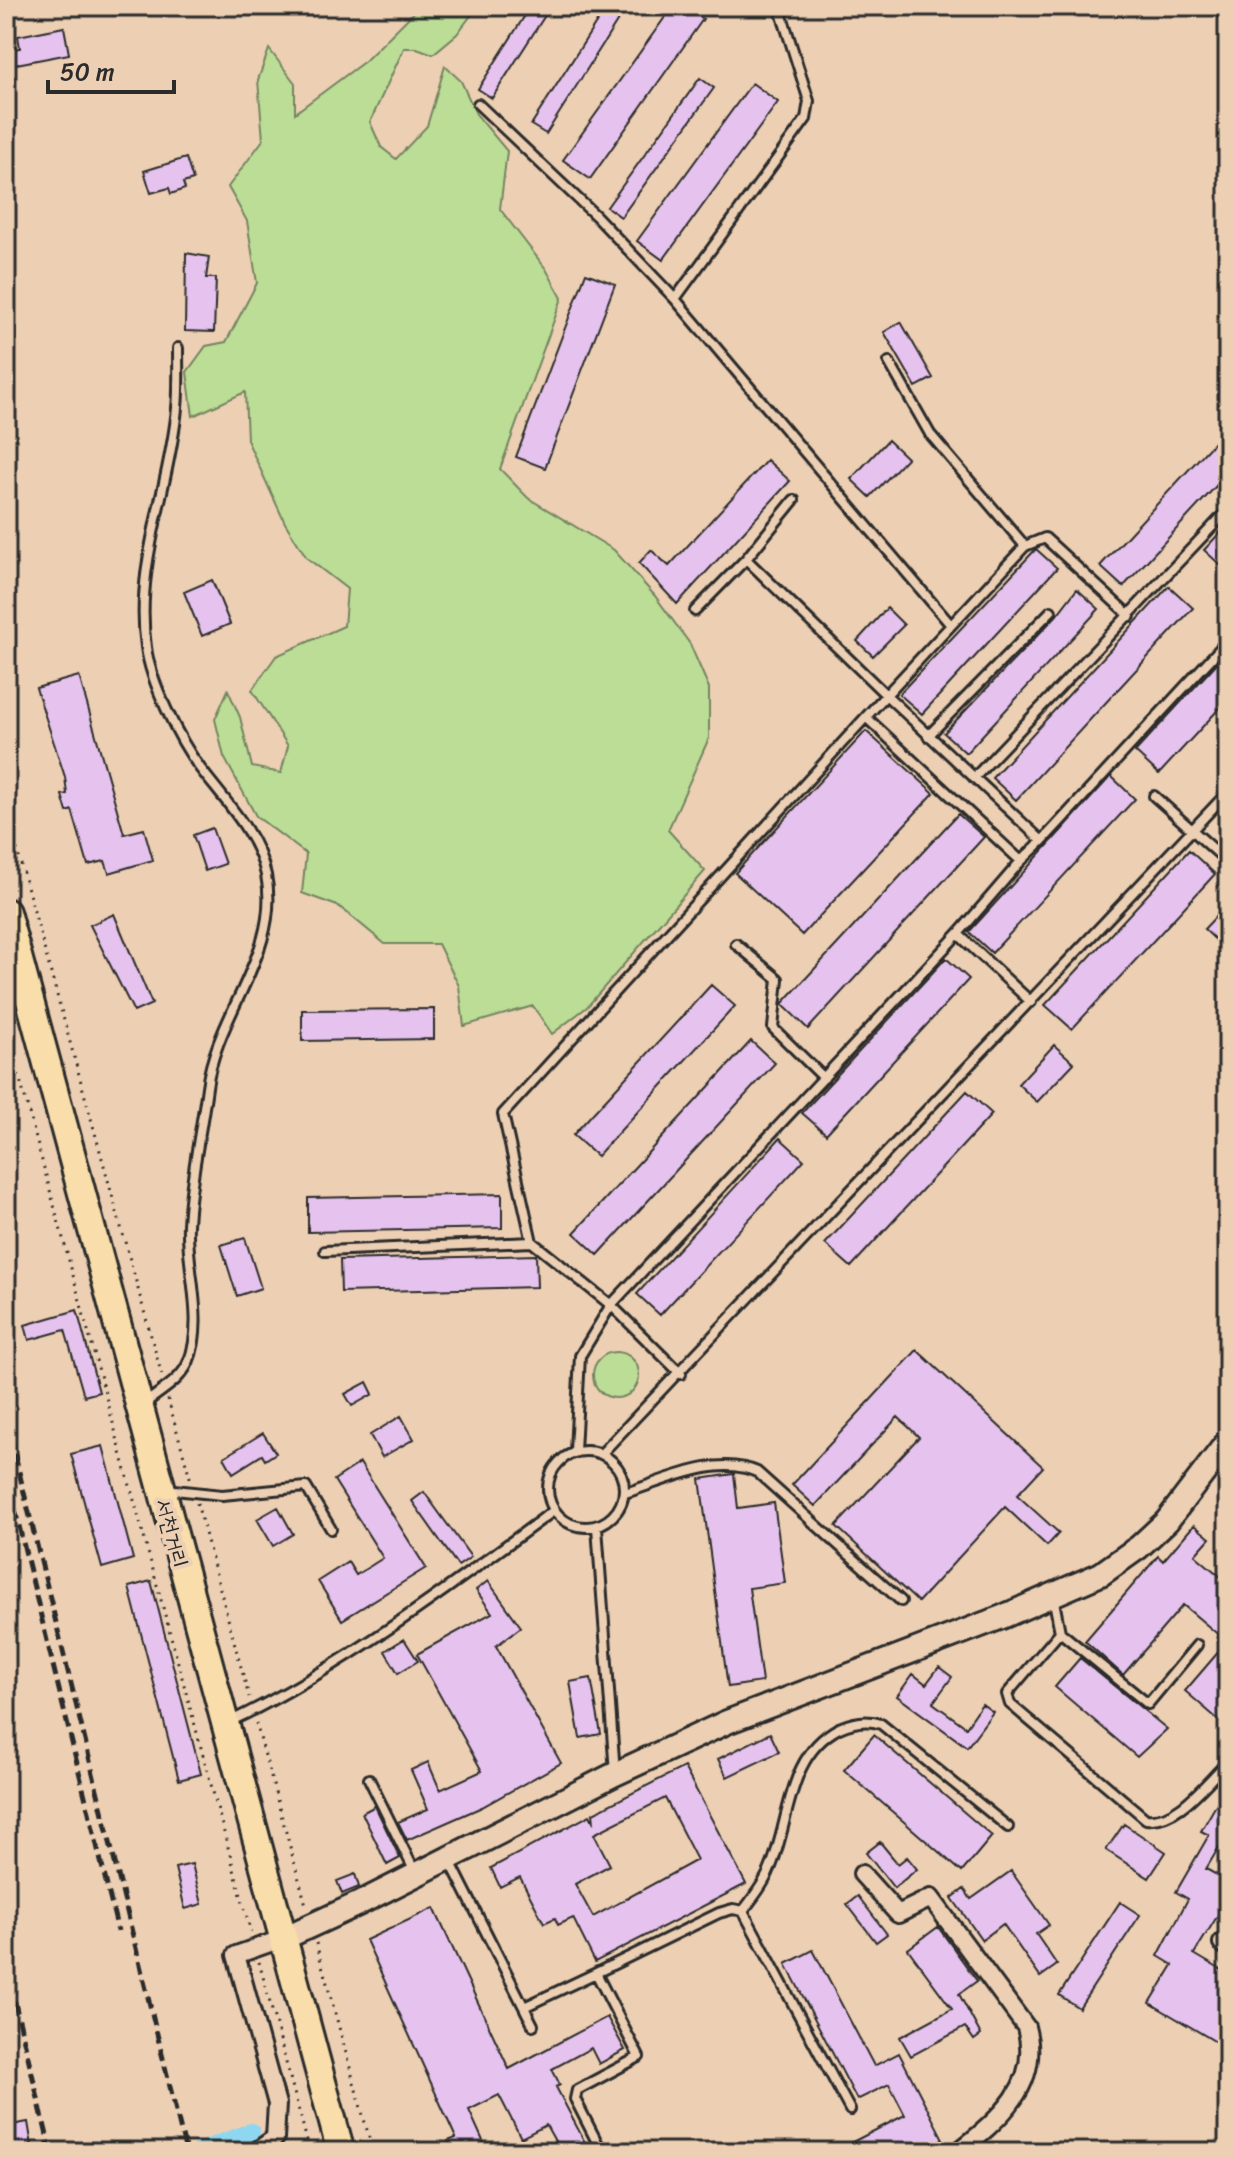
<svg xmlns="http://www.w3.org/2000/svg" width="1234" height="2158" viewBox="0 0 1234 2158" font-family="Sriracha,'Poor Story',sans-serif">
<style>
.green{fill:#bcdd96;stroke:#748460;stroke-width:2}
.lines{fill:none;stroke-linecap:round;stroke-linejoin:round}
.canal{stroke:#8fd7f0;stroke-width:18}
.building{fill:#e6c3ee;stroke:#2b2b2b;stroke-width:2;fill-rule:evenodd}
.lane-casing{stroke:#2b2b2b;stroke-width:14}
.street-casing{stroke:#2b2b2b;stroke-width:22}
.secondary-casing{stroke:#2b2b2b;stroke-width:28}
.primary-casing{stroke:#2b2b2b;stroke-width:32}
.path{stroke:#2b2b2b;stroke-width:3;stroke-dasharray:2 6;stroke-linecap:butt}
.lane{stroke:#edd0b4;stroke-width:8}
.street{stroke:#edd0b4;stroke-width:16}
.secondary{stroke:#edd0b4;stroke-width:22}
.primary{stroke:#f9deab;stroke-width:26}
.rail{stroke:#2b2b2b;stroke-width:5;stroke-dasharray:12 6;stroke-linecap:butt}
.labels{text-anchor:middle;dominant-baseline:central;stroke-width:8;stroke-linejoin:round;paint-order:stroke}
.street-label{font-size:22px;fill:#2b2b2b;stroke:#edd0b4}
</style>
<rect width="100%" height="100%" fill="#edd0b4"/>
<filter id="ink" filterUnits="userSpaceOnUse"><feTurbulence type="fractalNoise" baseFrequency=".0125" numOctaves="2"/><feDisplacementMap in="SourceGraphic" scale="16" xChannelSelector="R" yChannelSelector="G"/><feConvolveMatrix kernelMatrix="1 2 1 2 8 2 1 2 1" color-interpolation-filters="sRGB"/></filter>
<g filter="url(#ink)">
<path class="green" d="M420,6H478L457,34L433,54L417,48H404L370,122L381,147L396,159L427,126L445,66L461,81L476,114L507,151L500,209L546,269L562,298L500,469L528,498L614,550L655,596L690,644L709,688V738L668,830L705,871L587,1007L552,1034L533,1006L464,1026L459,986L438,944H385L340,907L302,893L306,854L256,816L224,757L215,719L228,690L240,717L252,767L281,773L288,746L252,690L276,656L344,626L347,589L307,558L285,523L247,440L245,392L193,416L187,372L206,346L226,342L257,283L247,221L228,187L263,140L258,80L269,49L295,83V113L365,61Z
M593 1375a23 23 0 1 1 46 0a23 23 0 1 1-46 0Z"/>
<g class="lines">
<path class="canal" d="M200,2151L251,2132"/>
</g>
<path class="building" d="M531,6H551L492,98L478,89Z
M607,6H627L546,134L531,125Z
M673,6H685L703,19L590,179L563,160Z
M64,27L69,54L6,66V50L20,48L18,36Z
M700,78L714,88L621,217L607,207Z
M752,83L778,102L663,260L637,241Z
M186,158L193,180L183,183L185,189L171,194L169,188L151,193L144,171Z
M186,253L209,257L206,278H216L214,332L185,331Z
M586,273L615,284L545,468L516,457Z
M901,322L933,378L916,387L884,332Z
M1228,427V473L1123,587L1100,566Z
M888,440L907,458L870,497L851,479Z
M767,460L790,481L677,604L639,563L651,550L669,566Z
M1228,524V572L1204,550Z
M1036,549L1057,568L922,714L899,694Z
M212,580L230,624L202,636L184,592Z
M1169,586L1193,608L1016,800L992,778Z
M1077,589L1099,609L966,753L944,733L1056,616Z
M887,608L904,625L873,656L857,641Z
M1228,651V699L1159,774L1135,752Z
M79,676L124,834L144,829L153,860L109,873L105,861L88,865L72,810L67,812L62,795L67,794L65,777L36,688Z
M866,731L934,793L802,935L735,873Z
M1111,776L1135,799L992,953L969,932Z
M958,814L984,837L808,1029L782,1004Z
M212,828L225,864L205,871L193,835Z
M1189,850L1215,874L1072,1029L1045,1005Z
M1221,911L1228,917V938L1221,945L1204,929Z
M114,914L152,1004L134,1012L90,925Z
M946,958L969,979L826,1134L802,1113Z
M711,985L735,1006L597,1156L573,1135Z
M434,1009V1039L302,1041V1010Z
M751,1041L775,1063L598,1255L574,1233Z
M1054,1045L1074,1063L1037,1102L1018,1084Z
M967,1091L992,1114L851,1267L825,1244Z
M780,1138L804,1160L660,1315L637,1294Z
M502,1194V1228L308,1232V1198Z
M245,1238L261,1288L237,1296L221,1245Z
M536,1255L537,1287L341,1292L340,1260Z
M77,1310L99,1392L84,1396L65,1330L29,1340L25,1325Z
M917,1350L1043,1467L1017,1495L1059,1533L1047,1546L1005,1507L918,1602L836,1526L919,1437L898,1417L815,1506L792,1485Z
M367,1382L373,1394L352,1406L345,1394Z
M401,1416L414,1439L382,1457L370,1435Z
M263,1433L276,1453L265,1460L262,1455L233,1473L224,1457Z
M103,1446L133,1559L102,1568L71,1454Z
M360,1463L426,1568L342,1620L318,1581L348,1562L356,1575L383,1558L334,1480Z
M734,1474L738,1508L774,1503L785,1583L749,1588L762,1682L728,1687L700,1479Z
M424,1492L471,1557L458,1566L412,1501Z
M278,1507L293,1534L273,1546L257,1519Z
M1194,1525L1210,1538L1195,1555L1228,1583V1728L1185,1691L1227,1642L1183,1605L1123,1675L1085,1641L1158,1556L1163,1561Z
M151,1581L201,1774L179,1780L129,1587Z
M488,1581L521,1627L496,1646L561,1763L482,1807L407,1840L398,1822L428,1809L411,1770L428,1762L440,1790L482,1771L417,1654L492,1613L476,1590Z
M404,1639L418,1661L398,1673L385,1651Z
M1080,1658L1167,1729L1137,1757L1055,1687Z
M939,1667L952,1677L933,1703L966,1727L982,1704L993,1712L967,1747L897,1696L913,1674L926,1684Z
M591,1678L601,1734L580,1738L570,1682Z
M770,1733L779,1752L727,1777L718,1759Z
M874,1735L992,1836L962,1872L844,1770Z
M684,1767L746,1884L595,1962L573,1918L558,1925L555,1918L544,1923L520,1877L500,1887L491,1868L590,1815L594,1823L593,1813ZM665,1798L697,1860L593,1917L575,1884L610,1865L594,1834Z
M1228,1784V1832L1206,1869L1228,1881V1921L1218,1915L1194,1954L1228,1974V2049L1150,2003L1173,1965L1158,1956L1188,1899L1176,1892L1209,1835L1201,1831Z
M375,1806L400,1858L387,1865L362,1813Z
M1124,1824L1166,1852L1149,1878L1106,1850Z
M880,1842L898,1864L907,1857L917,1869L894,1888L866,1853Z
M192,1864L202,1904L185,1909L175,1868Z
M1011,1871L1049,1925L1036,1934L1057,1965L1040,1977L1003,1924L982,1940L952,1898L964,1889L971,1899Z
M355,1874L359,1887L342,1894L337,1881Z
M858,1896L887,1934L876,1942L847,1904Z
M1120,1902L1140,1915L1079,2008L1059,1995Z
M434,1908L509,2069L607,2017L625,2050L599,2064L591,2048L552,2069L560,2085L556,2087L590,2152H561L546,2125L521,2138L499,2095L469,2110L488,2152H453L448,2141L456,2138L366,1940Z
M938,1927L977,1981L959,1994L981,2035L974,2040L965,2027L911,2056L900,2037L952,2009L908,1949Z
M813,1950L874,2066L899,2053L943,2139L918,2152H833L905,2115L889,2084L857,2100L786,1964Z
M28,2122L33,2152H6V2126Z"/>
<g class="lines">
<g class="lane-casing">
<path id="lane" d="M478,104L596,216L675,299L950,624
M675,299L806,119L809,101L779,6
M1025,546L1045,538L1130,616
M695,611L746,559L794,500
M868,719L1021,861L1042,841L886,695L1025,546L930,434L889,362
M928,736L1051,611
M974,778L1228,510
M1154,796L1228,862
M1042,841L1228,640
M958,934L1031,1002
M736,944L778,979L773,1028L824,1078
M325,1251L532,1242
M681,1374L611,1305L958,934L1021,861
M144,1404C159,1392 180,1381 188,1363C206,1321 186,1269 188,1225C190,1180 201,1133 207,1087C216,1014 282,951 266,875C257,833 225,801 200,768C179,740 150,681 146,647C134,565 170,487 177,408C179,388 178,368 178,348
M548 1489a38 38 0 1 1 76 0a38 38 0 1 1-76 0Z
M575,1451L580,1356L611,1305L532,1242L503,1114L886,695L746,559
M602,1453L1228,792
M165,1489L222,1495L306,1487L331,1529
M625,1493C665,1481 716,1454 757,1472L901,1601
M597,1527L615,1773
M1053,1596L1060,1632L1007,1694L1010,1704L1146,1819C1178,1823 1206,1782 1228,1762
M1060,1632L1148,1704L1197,1645
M229,1722C339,1670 454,1584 553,1511
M369,1779L416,1874
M449,1859L533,2025
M743,1911C753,1898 764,1884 770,1869C791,1820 786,1756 839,1728C853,1722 867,1719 881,1724L1008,1827
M596,1973L719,1913L733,1909L743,1911L850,2110
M524,2007L596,1973L639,2057L577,2090L575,2099L602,2152"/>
</g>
<g class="street-casing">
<path id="street" d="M862,1874L898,1914L931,1898L1026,2027C1042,2085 999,2119 958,2152
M1222,1943L1228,1947
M255,2152L275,2138L277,2104L236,1955L284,1938"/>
</g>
<g class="secondary-casing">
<path id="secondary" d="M284,1938L358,1904L615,1774L727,1722L1002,1617L1101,1574L1139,1547L1167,1521L1228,1441"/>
</g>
<g class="primary-casing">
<path id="primary" d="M6,912L341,2152"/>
</g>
<path class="path" d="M6,810L162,1376
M6,1028L251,1932
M168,1399L191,1481
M197,1503L249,1697
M256,1723L306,1905
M316,1943L373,2152
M259,1962L310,2152"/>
<use href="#lane" class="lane"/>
<use href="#street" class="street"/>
<use href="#secondary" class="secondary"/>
<use href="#primary" class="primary"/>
<path class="rail" d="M6,1419L186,2152
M6,1473L118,1931
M6,1966L51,2152"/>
</g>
</g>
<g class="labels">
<g class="street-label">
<text transform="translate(172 1533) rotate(75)">서천거리</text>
</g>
</g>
<rect width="1234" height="2158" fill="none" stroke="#edd0b4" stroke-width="32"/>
<rect x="16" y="16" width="1202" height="2126" fill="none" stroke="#2b2b2b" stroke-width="3" filter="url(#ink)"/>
<path d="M48 80v12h126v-12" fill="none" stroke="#2b2b2b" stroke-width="4"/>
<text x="60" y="80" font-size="24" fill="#2b2b2b" stroke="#edd0b4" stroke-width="6" paint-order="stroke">50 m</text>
</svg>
